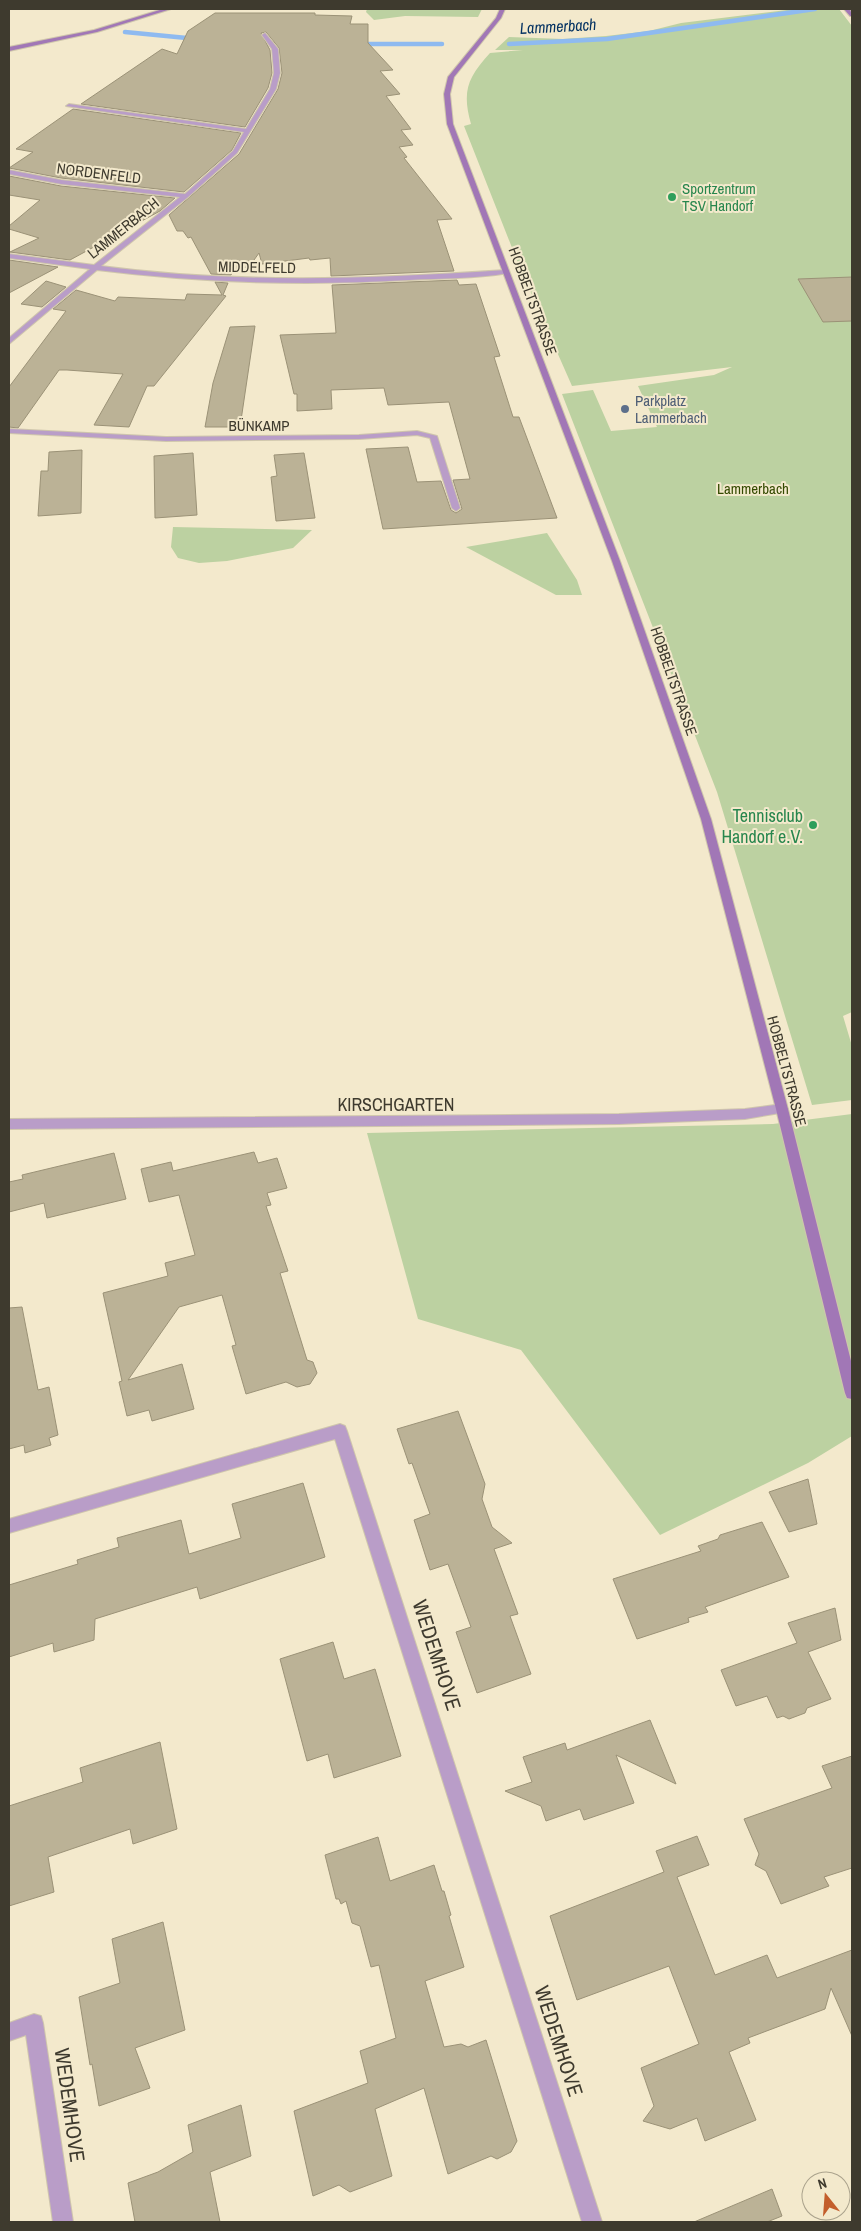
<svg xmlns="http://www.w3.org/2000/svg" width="861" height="2231" viewBox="0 0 861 2231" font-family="'Archivo Narrow',sans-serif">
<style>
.green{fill:#bcd1a1}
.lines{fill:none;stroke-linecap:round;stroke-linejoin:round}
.stream{stroke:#8ebaf0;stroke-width:4.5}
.building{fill:#bbb296;stroke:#9b9277}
.street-casing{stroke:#cfc6ac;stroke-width:2}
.secondary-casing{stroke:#cfc6ac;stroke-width:2}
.street{fill:#b99dc8;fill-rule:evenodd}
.secondary{fill:#a177b6;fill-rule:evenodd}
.leisure-dot{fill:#2e9e5b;stroke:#f3e9cc;stroke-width:2}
.service-dot{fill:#5c6f8a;stroke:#f3e9cc;stroke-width:2}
.labels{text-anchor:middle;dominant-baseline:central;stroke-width:4;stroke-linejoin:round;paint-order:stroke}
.far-street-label{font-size:15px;fill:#3e3a2e;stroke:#f3e9cc}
.far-leisure-label{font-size:15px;fill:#27864d;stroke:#f3e9cc;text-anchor:start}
.far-service-label{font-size:15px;fill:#4e5e75;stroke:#f3e9cc;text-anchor:start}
.far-park-label{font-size:15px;fill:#344a01;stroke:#f3e9cc}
.far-water-label{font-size:16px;font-style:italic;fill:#043262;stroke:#f3e9cc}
.leisure-label{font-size:18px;fill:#27864d;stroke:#f3e9cc;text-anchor:end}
.street-label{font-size:18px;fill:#3e3a2e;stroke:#f3e9cc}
.near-street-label{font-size:21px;fill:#3e3a2e;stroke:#f3e9cc}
</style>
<rect width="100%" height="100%" fill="#f3e9cc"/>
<path class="green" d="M367,9H482L478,17L405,16L374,20L366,12Z
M795,9H839L852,26V1012L843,1016L852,1046V1100L812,1105L717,792L562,394L593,390L611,431L657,427L638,386L714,375L732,367L572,386L520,268L464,126L471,124C462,92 467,78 490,53L523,50H495L509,37L563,39L606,36L649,31L681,23Z
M173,527L312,530L293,548L227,561L199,563L178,558L171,547Z
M547,533L577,580L582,595H556L466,547Z
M852,1114V1436L808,1463L660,1535L521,1350L418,1319L367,1133L773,1124Z"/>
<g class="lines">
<path class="stream" d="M125,32L197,39
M356,44H442
M509,44L607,39L815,9"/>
</g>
<path class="building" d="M215,13H315V15L352,16L350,24H368V43L393,70L380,71L400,94L386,96L411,129L401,130L413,145L399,147L407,157L404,158L452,219L437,220L454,271L331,276L330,258L310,260L309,258L262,264L259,253L249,267L234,269L231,275L211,274L191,237L188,238L183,231H177L169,215L239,154L278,89L282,73L279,48L266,32L261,33L270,50L272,73L268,88L245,127L81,104L162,49L177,54L188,31Z
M73,109L241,133L232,150L184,192L61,178L9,168L33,152L16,149Z
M9,176L61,186L175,198L160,211L70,260L10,252L39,238L9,229V226L40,200L9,195Z
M9,260L58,267L9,293Z
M852,277V321L823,322L798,279Z
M457,280L459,285L476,284L500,356L494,357L513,417H519L557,518L383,529L366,449L408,447L417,482L441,481L451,510L456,513L462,509L453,480L470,479L449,402L388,405L384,388L331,390L332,409L297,411V394H294L280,335L336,333L332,285Z
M46,281L66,287L42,307L21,304Z
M215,282L228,283L223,295L226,296L154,386H147L129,427L94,425L123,374L67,370H59L18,428L9,427V387L66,311L53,309L76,290L115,301L118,297L185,300L187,294L222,295Z
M255,326L240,427H205L213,383L230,327Z
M82,450L81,513L38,516L41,471H48L49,452Z
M193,453L197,515L155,518L154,456Z
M304,453L315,518L276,521L271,477L277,476L274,455Z
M254,1152L258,1163L277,1158L287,1188L267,1193L271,1205L266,1206L288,1271L280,1273L307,1360L313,1362L317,1373L310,1384L297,1387L286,1382L246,1394L232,1346L236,1345L222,1295L179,1307L128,1380L182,1364L194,1409L152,1421L149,1410L127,1416L119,1382L122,1381L103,1293L168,1276L165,1263L195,1255L179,1195L149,1202L141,1169L171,1162L173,1171Z
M114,1153L126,1199L47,1218L44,1203L9,1212V1182L23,1179L22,1175Z
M22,1307L38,1390L49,1387L58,1435L49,1438L51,1445L25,1453L24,1445L9,1449V1308Z
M458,1411L485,1484L482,1499L492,1527L512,1543L494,1549L518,1614L510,1616L531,1674L477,1693L456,1632L471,1627L448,1564L430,1570L414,1520L430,1514L412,1463L409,1464L397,1429Z
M808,1479L817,1524L789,1532L769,1492Z
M303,1483L325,1557L200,1599L197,1587L95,1619L94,1640L54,1652L53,1643L9,1657V1585L78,1564L77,1560L119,1547L117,1538L181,1520L189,1554L241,1538L232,1504Z
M762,1522L789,1577L705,1607L708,1612L688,1618L689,1622L637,1639L613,1579L701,1551L698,1546L718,1539L720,1535Z
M835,1608L841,1640L808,1652L831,1699L807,1708L805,1713L789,1719L783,1716L777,1718L767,1696L736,1706L721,1670L797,1643L788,1623Z
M333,1642L344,1679L375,1669L401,1756L334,1778L328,1754L307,1761L280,1659Z
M650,1720L676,1784L616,1755L634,1803L584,1820L580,1809L546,1821L541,1806L505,1791L532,1782L523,1757L565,1743L567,1750Z
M160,1742L177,1829L133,1844L130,1829L48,1857L54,1892L9,1906V1806L83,1782L80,1768Z
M852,1756V1868L824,1877L829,1886L781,1904L766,1871L755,1865L759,1854L744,1819L832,1788L822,1766Z
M697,1836L709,1865L677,1877L715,1975L767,1955L777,1978L852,1950V2036L831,1988L825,2009L748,2038L750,2043L729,2052L756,2120L705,2141L697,2118L670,2129L643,2121L654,2106L641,2068L699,2044L669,1966L577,2000L550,1916L664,1872L656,1851Z
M378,1837L390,1881L434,1865L442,1891H444L451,1915L449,1916L464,1967L425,1981L444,2047L461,2044L468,2047L486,2040L517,2141L511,2152L497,2159L491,2156L448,2174L424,2088L375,2109L392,2176L350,2192L339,2185L313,2196L294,2111L368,2083L360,2051L396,2038L379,1965L371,1967L360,1926L352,1923L346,1901L341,1904L339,1899H336L325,1855Z
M163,1922L185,2030L135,2048L150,2088L99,2106L92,2064L90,2065L79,1997L120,1983L112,1939Z
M241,2105L251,2156L210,2172L220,2222H135L128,2183L158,2172L193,2152L188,2125Z
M772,2189L782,2216L767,2222H694Z"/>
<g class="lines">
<g class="street-casing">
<path id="street" d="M265,33L278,49L280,73L276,89L237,153L188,197L101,266C236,284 370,279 506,270L508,271V273C477,279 442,278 409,280C305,286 201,283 97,270L9,344V338L90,269L9,258V254L94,265L180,197L61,184L9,174V170L61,180L185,194L233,151L244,132L66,106L69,104L246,129L270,89L274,73L272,49L262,35Z
M9,429L166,437L359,435L417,431L437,436L460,508L456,511L452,508L430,438L417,435L359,439L166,441L9,433Z
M782,1104L786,1106L788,1109L786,1112L745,1119L619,1124L9,1129V1119L619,1114L745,1109Z
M340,1424L345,1426L347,1431L602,2222H582L335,1439L9,1533V1519Z
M34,2014L41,2016L43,2023L73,2222H53L26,2035L9,2041V2023Z"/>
</g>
<g class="secondary-casing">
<path id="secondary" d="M163,9H171L97,32L9,51V47L94,30Z
M500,9H505L501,18L454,77L450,94L453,124L620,561L711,819L788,1109L852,1365V1399L847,1398L845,1393L776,1109L701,819L612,561L447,124L444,94L448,77L496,18Z
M844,9H850L852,16H850Z"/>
</g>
<use href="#street" class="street"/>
<use href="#secondary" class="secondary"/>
</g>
<g class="leisure-dot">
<circle cx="672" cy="197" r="5"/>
<circle cx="813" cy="825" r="5"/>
</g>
<circle class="service-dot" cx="625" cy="409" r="5"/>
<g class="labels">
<g class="far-street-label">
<text transform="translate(99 173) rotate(7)">NORDENFELD</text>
<text transform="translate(123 228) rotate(-39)">LAMMERBACH</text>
<text transform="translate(257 267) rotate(1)">MIDDELFELD</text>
<text transform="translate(533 301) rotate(70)">HOBBELTSTRASSE</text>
<text x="259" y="425">BÜNKAMP</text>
<text transform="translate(674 681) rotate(71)">HOBBELTSTRASSE</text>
<text transform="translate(787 1071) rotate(75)">HOBBELTSTRASSE</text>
</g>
<g class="far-leisure-label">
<text x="682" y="188">Sportzentrum<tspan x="682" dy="17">TSV Handorf</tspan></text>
</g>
<g class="far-service-label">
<text x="635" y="400">Parkplatz<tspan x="635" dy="17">Lammerbach</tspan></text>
</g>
<g class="far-park-label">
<text x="753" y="488">Lammerbach</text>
</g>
<g class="far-water-label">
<text transform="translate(558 26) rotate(-3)">Lammerbach</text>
</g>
<g class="leisure-label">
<text x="803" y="815">Tennisclub<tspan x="803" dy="21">Handorf e.V.</tspan></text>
</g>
<g class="street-label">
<text x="396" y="1104">KIRSCHGARTEN</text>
</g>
<g class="near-street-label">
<text transform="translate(437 1655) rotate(72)">WEDEMHOVE</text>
<text transform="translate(559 2041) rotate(72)">WEDEMHOVE</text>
<text transform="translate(70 2105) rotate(82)">WEDEMHOVE</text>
</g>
</g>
<rect width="861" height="2231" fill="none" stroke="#3e3a2e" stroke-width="20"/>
<g transform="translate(826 2196) rotate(343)"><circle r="24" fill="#f3e9cc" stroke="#aba38d"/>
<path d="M0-4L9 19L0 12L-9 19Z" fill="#c35e2c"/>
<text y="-8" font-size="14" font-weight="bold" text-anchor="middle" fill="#3e3a2e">N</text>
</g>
</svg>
